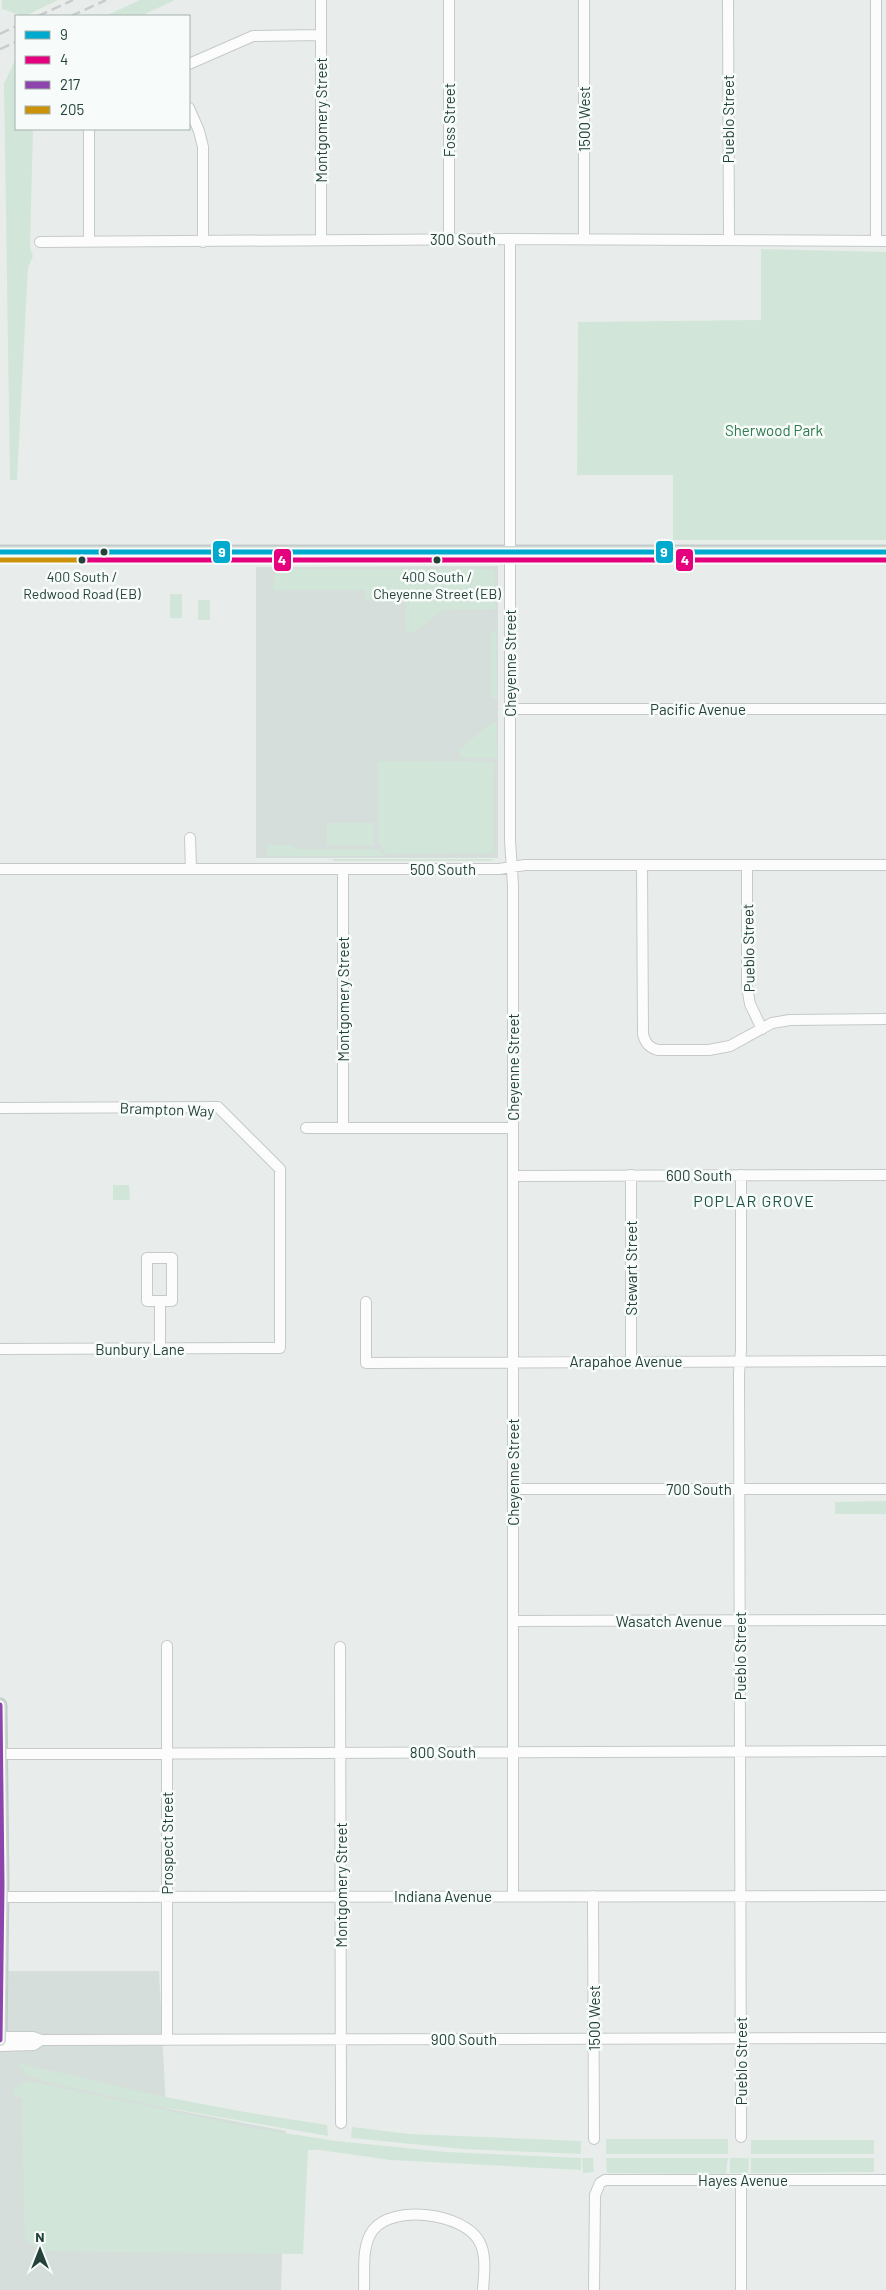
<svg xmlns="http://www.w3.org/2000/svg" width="886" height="2290" viewBox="0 0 886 2290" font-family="Barlow,sans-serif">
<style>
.built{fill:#d6dedb}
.green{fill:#d1e6d8}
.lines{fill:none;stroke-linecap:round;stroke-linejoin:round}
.minor-casing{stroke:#c5cac8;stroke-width:12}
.major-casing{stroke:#c3ccc9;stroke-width:15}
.minor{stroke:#fcfcfc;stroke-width:10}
.major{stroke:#cfd7d5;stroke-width:12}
.rail{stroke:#c9cdcc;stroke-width:2.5;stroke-dasharray:10 5;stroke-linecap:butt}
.bus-1-casing{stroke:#f7fbf9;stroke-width:9}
.bus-2-casing{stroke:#f7fbf9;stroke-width:9}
.bus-3-casing{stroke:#f7fbf9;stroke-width:9}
.bus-4-casing{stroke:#f7fbf9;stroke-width:9}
.bus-1{stroke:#00a9ce;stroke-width:5}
.bus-2{stroke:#e5007d;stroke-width:5}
.bus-3{stroke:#8e44ad;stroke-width:5}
.bus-4{stroke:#cd920c;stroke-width:5}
.bus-dot{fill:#24423a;stroke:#f7fbf9;stroke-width:2}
.labels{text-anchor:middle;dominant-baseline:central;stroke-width:5;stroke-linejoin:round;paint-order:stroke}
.bus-label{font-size:14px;fill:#24423a;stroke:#f7fbf9}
.street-label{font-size:15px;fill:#24423a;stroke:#f7fbf9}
.park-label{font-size:15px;fill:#2d7a4b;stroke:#f7fbf9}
.neighbourhood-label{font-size:16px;letter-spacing:1px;fill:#1f5548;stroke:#f7fbf9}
.line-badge{stroke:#f7fbf9;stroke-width:2}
.badge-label{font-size:14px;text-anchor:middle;font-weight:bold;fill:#fff}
</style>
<rect width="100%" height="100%" fill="#e8edeb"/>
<path class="built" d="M498,566V858H256V567Z
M0,1971H159L166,2108L286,2131L281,2290H0Z"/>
<path class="green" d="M2,0H58L25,16H18V14L2,9Z
M140,0H175L141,16H105Z
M16,58V129H33L30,248L33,256L28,268L17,480H10L4,84Z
M761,249L886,252V540H673V475H577L578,322L761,320Z
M281,569H494L496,609L443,610L414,632L406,631V600L365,599V590H273L275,570Z
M170,594H182V618H170Z
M198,600H210V620H198Z
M491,632H496L497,698H491Z
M496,722L497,758H460L459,750L490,724Z
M378,761L494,762L493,853L386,854L378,840Z
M327,823H374V845H327Z
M266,845H291L295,849H380L384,856H268Z
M332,859H492L493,861H334Z
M113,1185H129L130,1200H113Z
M886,1501V1514H835V1502Z
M18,2063L160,2096L245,2112L327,2125L328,2136L162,2107L60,2085L31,2077L25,2073Z
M28,2081L252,2128L336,2141L447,2152L581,2158V2170L391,2160L319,2150H308L303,2254L41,2251L25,2239L22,2098L13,2096C14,2086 19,2085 28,2081Z
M352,2127L409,2134L581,2141V2154L463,2149L351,2138Z
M606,2139H728V2154H606Z
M751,2140H874V2154H751Z
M582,2158H593L594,2172L583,2173Z
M606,2158H728L726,2174L607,2173Z
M730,2158H749L748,2173H730Z
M751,2158H874V2172L751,2173Z"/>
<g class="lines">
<g class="minor-casing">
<path id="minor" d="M321,0V240
M449,0V239
M584,0V239
M728,0L729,239
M189,64L253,36L321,35
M189,108L199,131L203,147V242
M510,239V841L513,885V1896
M876,241V0
M40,242L510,239L886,241
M89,242V129
M510,709H886
M190,838L191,869
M642,865L643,1034C645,1043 649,1048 658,1050H709L730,1046L772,1023L790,1020L886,1019
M747,865V987L750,1004L762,1029
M0,869H499L525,865H886
M343,869V1128
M0,1108L218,1107L280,1169V1348L0,1349
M306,1128H513
M513,1176L886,1175
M160,1301H172V1258H147V1301H160V1349
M366,1302V1363L886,1361
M631,1361V1175
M513,1489H886
M513,1621L886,1620
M167,1646V2040
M340,1647L341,2123
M1,1754L886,1751
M593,1896L594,2139
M0,1897L886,1896
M0,2037H33L41,2040L886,2038
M0,2046L34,2045L41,2040
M741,2137L739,1373L741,1350V1175
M741,2180V2290
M364,2290C365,2271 361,2246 373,2230C393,2204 463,2213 479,2241C487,2255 484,2274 483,2290
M594,2290L595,2195L600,2183L605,2180H886"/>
</g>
<g class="major-casing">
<path id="major" d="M0,552H886
M0,1705L2,1885L0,2040"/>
</g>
<use href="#minor" class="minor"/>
<use href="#major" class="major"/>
<path class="rail" d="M38,16L73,0
M71,16L106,0
M0,34L16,26
M0,49L16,42"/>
<g class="bus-1-casing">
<path id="bus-1" d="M0,552H886"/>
</g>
<g class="bus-2-casing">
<path id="bus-2" d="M81,560H886"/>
</g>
<g class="bus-3-casing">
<path id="bus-3" d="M0,1705L2,1885L0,2040"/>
</g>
<g class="bus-4-casing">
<path id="bus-4" d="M0,560H81"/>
</g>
<use href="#bus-1" class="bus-1"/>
<use href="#bus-2" class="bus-2"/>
<use href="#bus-3" class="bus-3"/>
<use href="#bus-4" class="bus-4"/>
</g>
<g class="bus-dot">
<circle cx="104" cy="552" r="4.5"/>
<circle cx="82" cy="560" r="4.5"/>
<circle cx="437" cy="560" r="4.5"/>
</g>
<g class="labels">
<g class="bus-label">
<text x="82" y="576">400 South /<tspan x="82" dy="17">Redwood Road (EB)</tspan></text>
<text x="437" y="576">400 South /<tspan x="437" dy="17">Cheyenne Street (EB)</tspan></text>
</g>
<g class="street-label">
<text transform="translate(584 119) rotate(-90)">1500 West</text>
<text transform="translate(728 119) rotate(-90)">Pueblo Street</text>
<text transform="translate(321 120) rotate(-90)">Montgomery Street</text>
<text transform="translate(449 120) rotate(-90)">Foss Street</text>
<text x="463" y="239">300 South</text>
<text transform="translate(510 663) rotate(-90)">Cheyenne Street</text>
<text x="698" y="709">Pacific Avenue</text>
<text x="443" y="869">500 South</text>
<text transform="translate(748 948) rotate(-91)">Pueblo Street</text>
<text transform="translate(343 999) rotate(-90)">Montgomery Street</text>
<text transform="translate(513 1067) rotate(-90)">Cheyenne Street</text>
<text transform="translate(167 1109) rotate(2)">Brampton Way</text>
<text x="699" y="1175">600 South</text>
<text transform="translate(631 1268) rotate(-90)">Stewart Street</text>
<text x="140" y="1349">Bunbury Lane</text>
<text x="626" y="1361">Arapahoe Avenue</text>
<text transform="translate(513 1472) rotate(-90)">Cheyenne Street</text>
<text x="699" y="1489">700 South</text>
<text x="669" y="1621">Wasatch Avenue</text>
<text transform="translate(740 1656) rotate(-90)">Pueblo Street</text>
<text x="443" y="1752">800 South</text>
<text transform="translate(167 1843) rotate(-90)">Prospect Street</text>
<text transform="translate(341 1885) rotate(-90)">Montgomery Street</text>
<text x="443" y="1896">Indiana Avenue</text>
<text transform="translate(594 2018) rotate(-90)">1500 West</text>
<text x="464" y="2039">900 South</text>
<text transform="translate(741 2061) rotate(-90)">Pueblo Street</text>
<text x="743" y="2180">Hayes Avenue</text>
</g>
<g class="park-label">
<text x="774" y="430">Sherwood Park</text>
</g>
<g class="neighbourhood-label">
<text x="754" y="1200">POPLAR GROVE</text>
</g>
</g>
<g class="line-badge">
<rect x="212" y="540" width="19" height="24" rx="5" fill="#00a9ce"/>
<rect x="655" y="540" width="19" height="24" rx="5" fill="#00a9ce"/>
<rect x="273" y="548" width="19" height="24" rx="5" fill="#e5007d"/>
<rect x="675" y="548" width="19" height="24" rx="5" fill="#e5007d"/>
</g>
<g class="badge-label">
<text x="222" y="557">9</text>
<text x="664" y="557">9</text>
<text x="282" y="565">4</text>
<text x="685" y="565">4</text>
</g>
<rect x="15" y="15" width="175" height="115" fill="#f7fbf9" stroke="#a3b1ad"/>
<rect x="25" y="31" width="25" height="8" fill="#00a9ce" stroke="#a3b1ad"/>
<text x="60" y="40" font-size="15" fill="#24423a">9</text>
<rect x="25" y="56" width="25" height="8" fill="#e5007d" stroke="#a3b1ad"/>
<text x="60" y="65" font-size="15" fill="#24423a">4</text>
<rect x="25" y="81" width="25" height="8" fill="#8e44ad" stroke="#a3b1ad"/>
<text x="60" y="90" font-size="15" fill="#24423a">217</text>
<rect x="25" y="106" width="25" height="8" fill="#cd920c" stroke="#a3b1ad"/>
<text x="60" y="115" font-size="15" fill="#24423a">205</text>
<g transform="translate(40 2250)" stroke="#f7fbf9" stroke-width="4" paint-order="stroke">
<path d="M0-4L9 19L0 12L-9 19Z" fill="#24423a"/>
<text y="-8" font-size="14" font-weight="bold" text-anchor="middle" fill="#24423a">N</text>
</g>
</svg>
